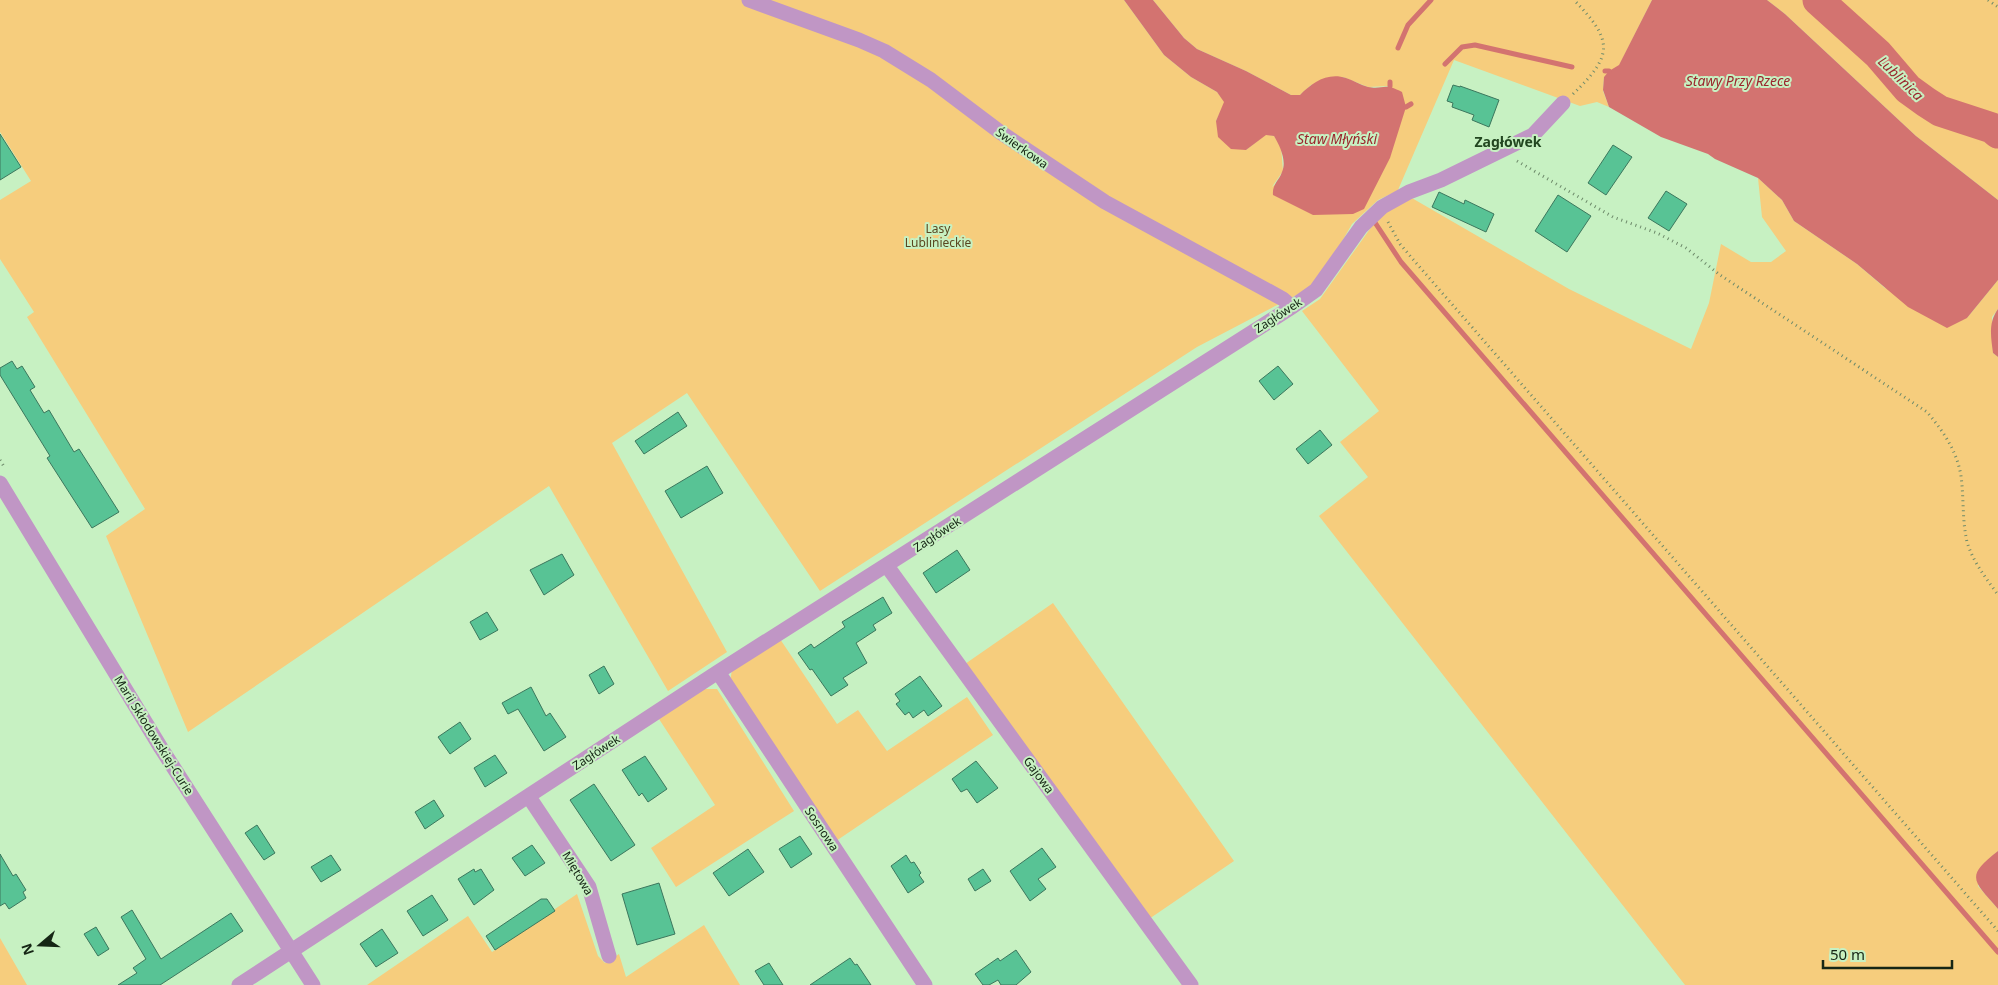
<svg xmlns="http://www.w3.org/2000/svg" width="1998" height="985" viewBox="0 0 1998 985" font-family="'Noto Sans',sans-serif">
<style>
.green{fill:#f6cd7d}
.water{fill:#d37370}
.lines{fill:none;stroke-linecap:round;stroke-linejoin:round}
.stream{stroke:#d37370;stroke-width:5}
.river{stroke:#d37370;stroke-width:31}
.building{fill:#58c395;stroke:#3c775d}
.path{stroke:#6d8a6a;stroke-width:3;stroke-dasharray:1 4;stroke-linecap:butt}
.minor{stroke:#c096c5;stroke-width:15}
.labels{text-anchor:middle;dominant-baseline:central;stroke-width:4;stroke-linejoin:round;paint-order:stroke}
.street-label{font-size:12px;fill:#162615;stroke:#c7f1c2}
.park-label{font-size:12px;fill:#5a4620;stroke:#c7f1c2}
.water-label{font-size:14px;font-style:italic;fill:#9a262d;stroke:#c7f1c2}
.neighbourhood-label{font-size:14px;font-weight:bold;fill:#224620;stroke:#c7f1c2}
</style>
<rect width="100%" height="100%" fill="#c7f1c2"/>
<path class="green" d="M0,0H1124L1164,55L1191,77L1217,92L1225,102L1216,121L1246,150L1266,134L1274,136L1281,146L1283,171L1272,187L1390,86L1368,87L1343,77L1311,85L1300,95H1291L1246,71L1197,49L1184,38L1153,0H1652L1619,66L1604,77L1603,91L1609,107L1597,102L1580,106L1454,60L1398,190L1569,289L1691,349L1709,303L1721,244L1751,262H1771L1786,251L1762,217L1758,178L1782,200L1794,221L1857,264L1885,288L1967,318L1998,280V309L1992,317L1993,353L1998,357V851L1990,858L1978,886L1998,909V985H1685L1319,516L1368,477L1340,442L1379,411L1302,311L1320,299L1397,191L1378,200L1352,224L1322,276L1306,290L1197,347L820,591L687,393L612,443L727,652L668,691L549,486L188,732L106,536L145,509L27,317L34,312L0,259V200L31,181L0,132Z
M1767,0H1998V200L1916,136L1785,14Z
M1053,603L1234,861L1149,919L965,664Z
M780,639L837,724L858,710L887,751L967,697L993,735L836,841L730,681L732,670Z
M703,689H717L794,811L676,887L651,848L715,805L659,719Z
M577,894L598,956L605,963L619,954L626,977L704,925L740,985H367L468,916L492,952Z
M0,938L27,985H0Z"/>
<path class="water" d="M1124,0H1153L1184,38L1197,49L1246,71L1291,95H1300C1312,83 1327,72 1346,78C1353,80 1360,85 1368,87C1384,90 1383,82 1402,92L1406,107L1390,158L1364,209L1353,214L1313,215L1273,195C1272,184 1279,181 1282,172C1287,161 1280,146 1274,136L1266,135L1246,150L1231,149L1218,137L1216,121L1224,102L1217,92L1191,77L1164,55Z
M1652,0H1767L1785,14L1916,136L1998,200V280L1967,318L1947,328L1908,307L1857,264L1794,221L1782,200L1758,178L1715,159L1708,154L1661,137L1609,107L1603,90L1604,77L1609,71L1619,65Z
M1998,309V357L1993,353C1991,337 1988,323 1998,309Z
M1998,851V909C1974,881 1964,877 1998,851Z"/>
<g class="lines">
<path class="stream" d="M1398,48L1408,25L1431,0
M1445,64L1462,47L1475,45L1572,67
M1605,71H1609
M1390,86V82
M1406,107L1411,104
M1374,221L1401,262L1998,952"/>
<path class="river" d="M1818,0L1878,54L1908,89L1926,102L1940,111L1992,128L1998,133"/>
</g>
<path class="building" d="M1453,85L1460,87V86L1499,100L1489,127L1472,120L1474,115L1452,107L1453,103L1447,101Z
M0,134L21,167L0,180Z
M1613,145L1632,157L1606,195L1588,183Z
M1666,191L1687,204L1669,231L1648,218Z
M1439,192L1464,204L1465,200L1494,214L1486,232L1432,207Z
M1558,195L1591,216L1567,252L1535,231Z
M12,361L17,369L22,366L35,387L30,390L44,413L49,410L74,452L79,449L119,512L92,528L47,458L50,456L0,375V368Z
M1278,366L1293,384L1274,400L1259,381Z
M678,412L687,426L644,454L635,441Z
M1320,430L1332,445L1308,464L1296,449Z
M707,466L723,493L681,518L665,491Z
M957,550L970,570L936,593L923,573Z
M562,554L574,575L544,595L530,570Z
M883,597L892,613L873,625L876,630L856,643L867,663L843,678L848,685L831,696L812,669L810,670L798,653L811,644L814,648L845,627L842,622Z
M487,612L498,630L480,640L470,622Z
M604,666L614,684L599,694L589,675Z
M920,676L942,706L928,716L924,710L913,718L909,712L905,715L896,704L900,701L895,694Z
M531,687L546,716L550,713L566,737L544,751L518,709L508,714L502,703Z
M460,722L471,739L450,754L438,737Z
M495,755L507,773L485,787L474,768Z
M645,756L667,789L648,802L642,793L639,796L622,770Z
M976,761L998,788L977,803L967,789L961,792L952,779Z
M594,784L635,845L611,861L570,800Z
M434,800L444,816L425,829L415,812Z
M257,825L275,853L264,860L245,833Z
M800,836L812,854L791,868L779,849Z
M532,845L545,863L525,876L512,858Z
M1042,848L1056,867L1038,879L1046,889L1030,901L1010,871Z
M748,849L764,872L729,896L713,873Z
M0,854L13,876L16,874L26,890L23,892L26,898L9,909L5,903L0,906Z
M331,855L341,870L321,882L311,867Z
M906,855L911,863L914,862L921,873L919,875L924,882L908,893L891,866Z
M474,869L475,872L481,869L494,890L474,905L458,879Z
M983,869L991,881L975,891L968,879Z
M659,883L675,934L637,945L622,894Z
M432,895L448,920L423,936L407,911Z
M541,899H547L555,911L495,950L486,936Z
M132,910L161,959L231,913L243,931L160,985H118L137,973L133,968L146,959L121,917Z
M96,927L109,949L98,956L84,934Z
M382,929L398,953L376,967L360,944Z
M1016,950L1031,972L1016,985H1001L998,980L989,985H983L975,974L998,958L1000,961Z
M850,958L855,965L857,964L871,985H810Z
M769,963L783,985H764L755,971Z"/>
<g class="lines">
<path class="path" d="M1988,0L1998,7
M1573,94C1614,55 1613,40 1574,0
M1517,161L1613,217L1657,233L1686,248L1720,275L1927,412C1943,431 1957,451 1961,476C1964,498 1962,520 1967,542C1973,562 1986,578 1998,595
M1388,222L1400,244L1417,264L1998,931
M0,460L5,468"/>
<path class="minor" d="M749,0L859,40L884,51L931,80L1000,132L1105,202L1283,299L1292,307
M0,483L161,748L313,985
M887,566L1191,985
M718,672L925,985
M529,797L589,887L609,956
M239,985L718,672L1292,307L1316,290L1361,227L1382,207L1409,192L1441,180L1533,135L1563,103"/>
</g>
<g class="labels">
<g class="street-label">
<text transform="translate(1022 148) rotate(35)">Świerkowa</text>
<text transform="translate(1278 315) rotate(-33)">Zagłówek</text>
<text transform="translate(937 534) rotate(-33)">Zagłówek</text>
<text transform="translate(154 735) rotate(58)">Marii Skłodowskiej-Curie</text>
<text transform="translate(596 752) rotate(-33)">Zagłówek</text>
<text transform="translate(1039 775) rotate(54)">Gajowa</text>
<text transform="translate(822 829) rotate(56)">Sosnowa</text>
<text transform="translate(578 873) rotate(59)">Miętowa</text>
</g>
<g class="park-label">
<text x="938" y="228">Lasy<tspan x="938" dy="14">Lublinieckie</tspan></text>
</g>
<g class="water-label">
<text transform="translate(1901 78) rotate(44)">Lublinica</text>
<text x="1738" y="80">Stawy Przy Rzece</text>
<text x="1337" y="138">Staw Młyński</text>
</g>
<g class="neighbourhood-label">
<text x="1508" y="141">Zagłówek</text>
</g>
</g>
<g transform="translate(40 945) rotate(251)" stroke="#c7f1c2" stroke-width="4" paint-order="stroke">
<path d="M0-4L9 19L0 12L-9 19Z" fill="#162615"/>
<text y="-8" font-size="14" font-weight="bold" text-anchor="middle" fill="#162615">N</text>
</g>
<path d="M1823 960v8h129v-8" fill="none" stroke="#162615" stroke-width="2.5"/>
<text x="1830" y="960" font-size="15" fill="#162615" stroke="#c7f1c2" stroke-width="4" paint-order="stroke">50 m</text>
</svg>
